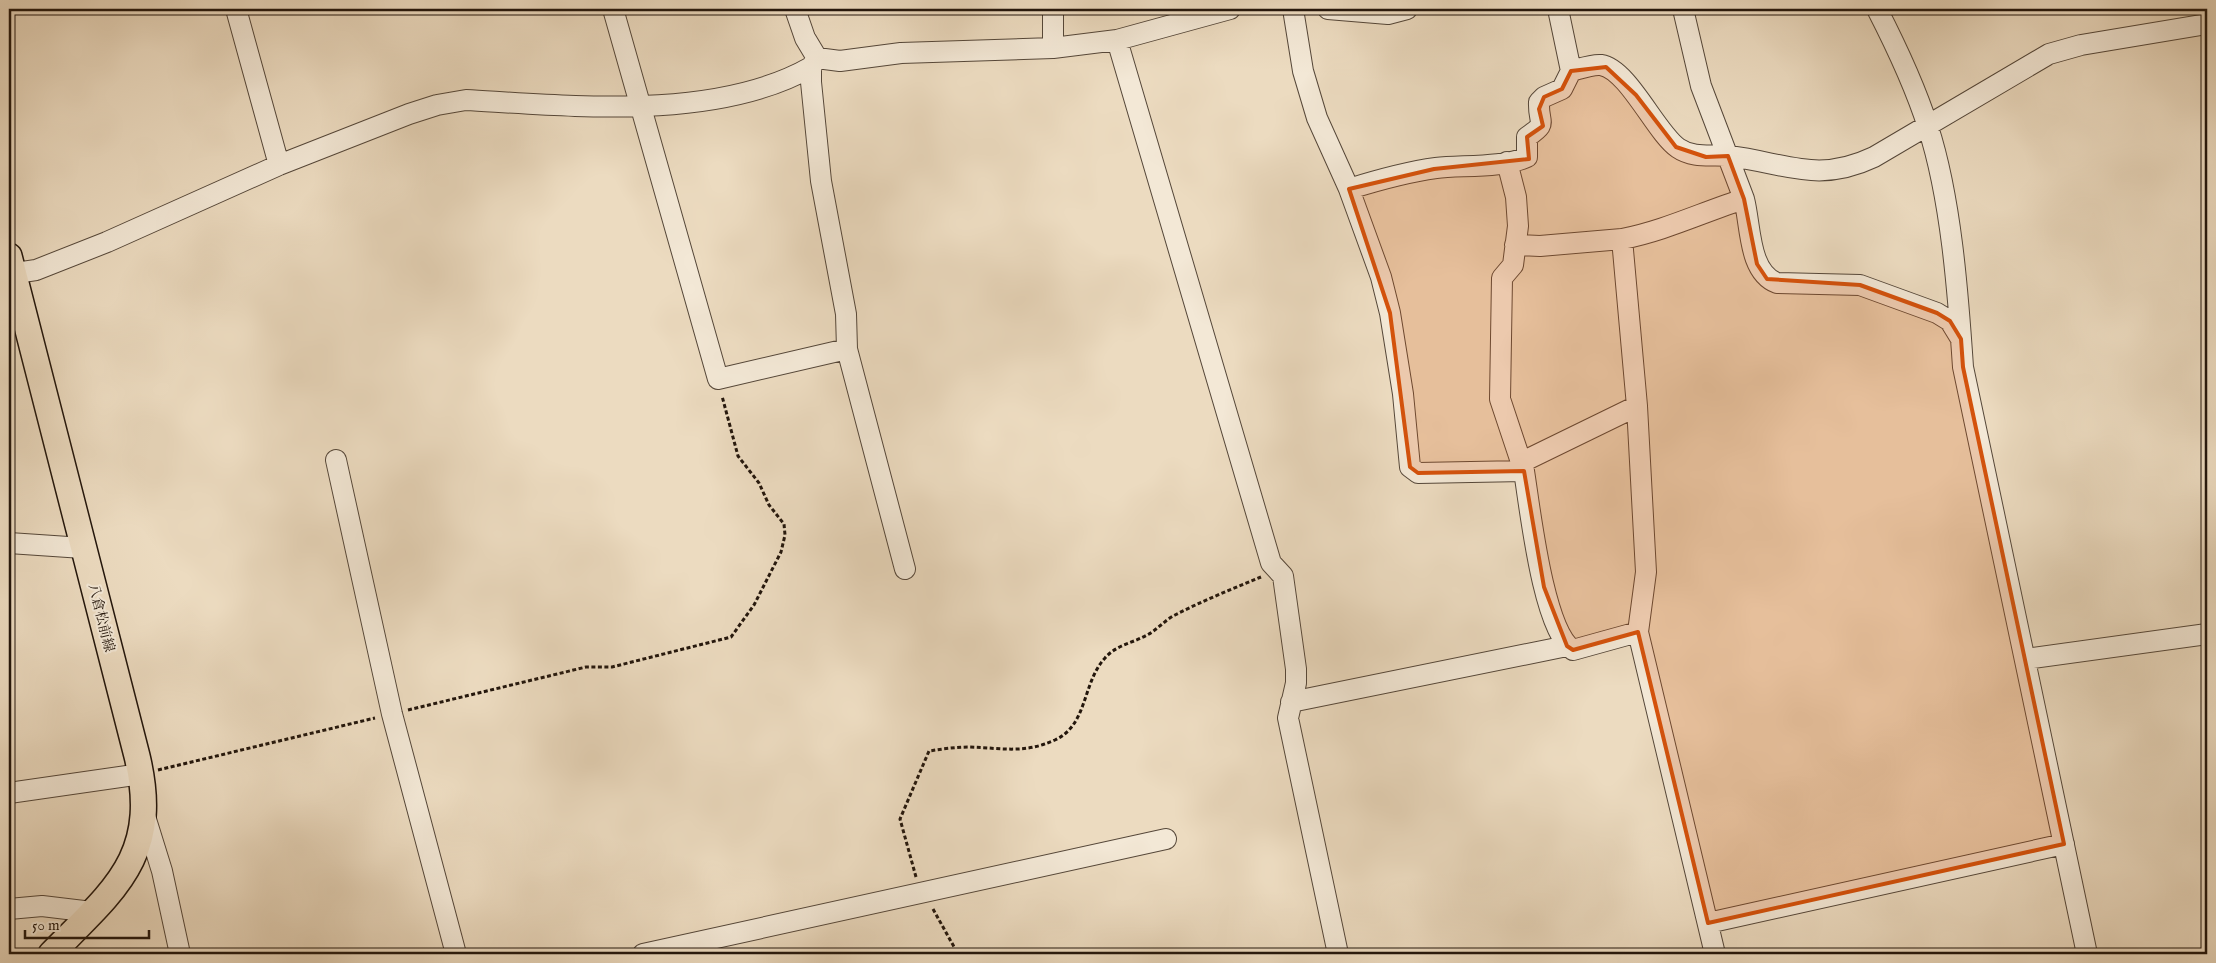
<svg xmlns="http://www.w3.org/2000/svg" width="2216" height="963" viewBox="0 0 2216 963" font-family="'IM FELL English','Noto Serif JP',serif">
<style>
.lines{fill:none;stroke-linecap:round;stroke-linejoin:round}
.minor-casing{stroke:#554739;stroke-width:22}
.major-casing{stroke:#23160c;stroke-width:28}
.path{stroke:#23160c;stroke-width:3;stroke-dasharray:4 2.5;stroke-linecap:butt}
.minor{stroke:#f3e8d6;stroke-width:20}
.major{stroke:#ecdbc0;stroke-width:25}
.marked{fill:#d4520c;fill-opacity:0.2;stroke:#d4520c;stroke-width:4;stroke-linejoin:round}
.labels{text-anchor:middle;dominant-baseline:central;stroke-width:4;stroke-linejoin:round;paint-order:stroke}
.street-label{font-size:14px;fill:#23160c;stroke:#f3e8d6}
</style>
<rect width="100%" height="100%" fill="#ecdbc0"/>
<filter id="stains"><feTurbulence type="fractalNoise" baseFrequency=".004" numOctaves="4"/><feColorMatrix values="0 0 0 0 .2 0 0 0 0 .09 0 0 0 0 .02 0 0 0 .5 -.17"/></filter>
<radialGradient id="worn" r=".72"><stop offset=".6" stop-color="#630" stop-opacity="0"/><stop offset="1" stop-color="#630" stop-opacity=".3"/></radialGradient>
<g class="lines">
<g class="minor-casing">
<path id="minor" d="M236,9L279,165
M613,9L718,379L847,349L846,314L821,181L811,82V67L817,58
M795,9L805,38L817,58L840,61L901,53L1053,48L1117,40L1230,9
M1053,9V48
M1293,9L1303,71L1317,118L1349,189L1381,277L1390,313L1403,394L1410,467L1418,473L1524,471C1530,508 1543,630 1573,650L1638,632
M1328,9L1388,14L1407,9
M1558,9L1571,71C1579,69 1592,64 1601,65C1628,69 1656,133 1678,148C1694,159 1712,154 1729,156C1786,163 1817,184 1874,157L2049,54L2081,45L2207,24
M1683,9L1701,86L1744,199C1703,212 1664,231 1622,239L1637,406L1646,572L1638,632L1715,954
M1877,9C1896,46 1915,86 1928,127C1951,198 1958,292 1963,367L2087,954
M1117,40L1271,563L1283,576L1296,669V683L1288,718L1338,954
M1507,162L1516,197L1518,226L1513,265L1502,278L1500,399L1524,471
M1349,189C1378,180 1406,172 1436,168C1462,165 1503,168 1527,157V137C1549,122 1538,125 1539,102L1544,97L1562,89L1571,71
M1744,199C1751,225 1748,272 1777,283L1860,285L1937,313L1950,321L1961,339
M1515,245L1540,246L1622,239
M9,274L36,270L107,242L279,165L409,114L437,105L466,100C571,106 716,121 811,67
M847,349L905,569
M336,460L392,714L456,954
M1522,462L1637,406
M9,543L83,548
M2025,659L2207,634
M1291,702L1567,646
M9,793L141,774
M144,813L162,871L180,954
M9,909L42,906L92,912
M1708,923L2064,844
M643,954L1166,839"/>
</g>
<g class="major-casing">
<path id="major" d="M9,256L137,756C161,856 115,889 51,954"/>
</g>
<path class="path" d="M408,710L586,667H612L731,637L754,605L781,552L785,535L784,524L769,505L759,483L738,456L722,396
M158,770L375,718
M916,877L900,819L929,751C942,749 956,747 970,747C1002,748 1024,754 1055,740C1088,725 1082,683 1105,658C1116,645 1133,643 1147,635C1157,630 1165,620 1175,615C1202,601 1232,589 1261,577
M933,909L958,954"/>
<use href="#minor" class="minor"/>
<use href="#major" class="major"/>
</g>
<path class="marked" d="M1606,67L1636,95L1676,147L1706,157L1728,156L1744,199L1757,264L1767,279L1860,285L1937,313L1950,321L1961,339L1963,367L2064,844L1708,923L1638,632L1573,650L1567,646L1544,587L1524,471L1418,473L1410,467L1390,313L1349,189L1434,169L1529,159L1527,137L1543,126L1539,109L1544,97L1562,89L1571,71Z"/>
<g class="labels">
<g class="street-label">
<text transform="translate(101 618) rotate(76)">八倉松前線</text>
</g>
</g>
<rect width="2216" height="963" fill="none" stroke="#ecdbc0" stroke-width="30"/>
<rect x="10" y="10" width="2196" height="943" fill="none" stroke="#23160c" stroke-width="2.5"/>
<rect x="15" y="15" width="2186" height="933" fill="none" stroke="#23160c"/>
<path d="M25 930v8h124v-8" fill="none" stroke="#23160c" stroke-width="2.5"/>
<text x="32" y="930" font-size="15" fill="#23160c" stroke="#f3e8d6" stroke-width="4" paint-order="stroke">50 m</text>
<rect width="100%" height="100%" filter="url(#stains)"/>
<rect width="100%" height="100%" fill="url(#worn)"/>
</svg>
